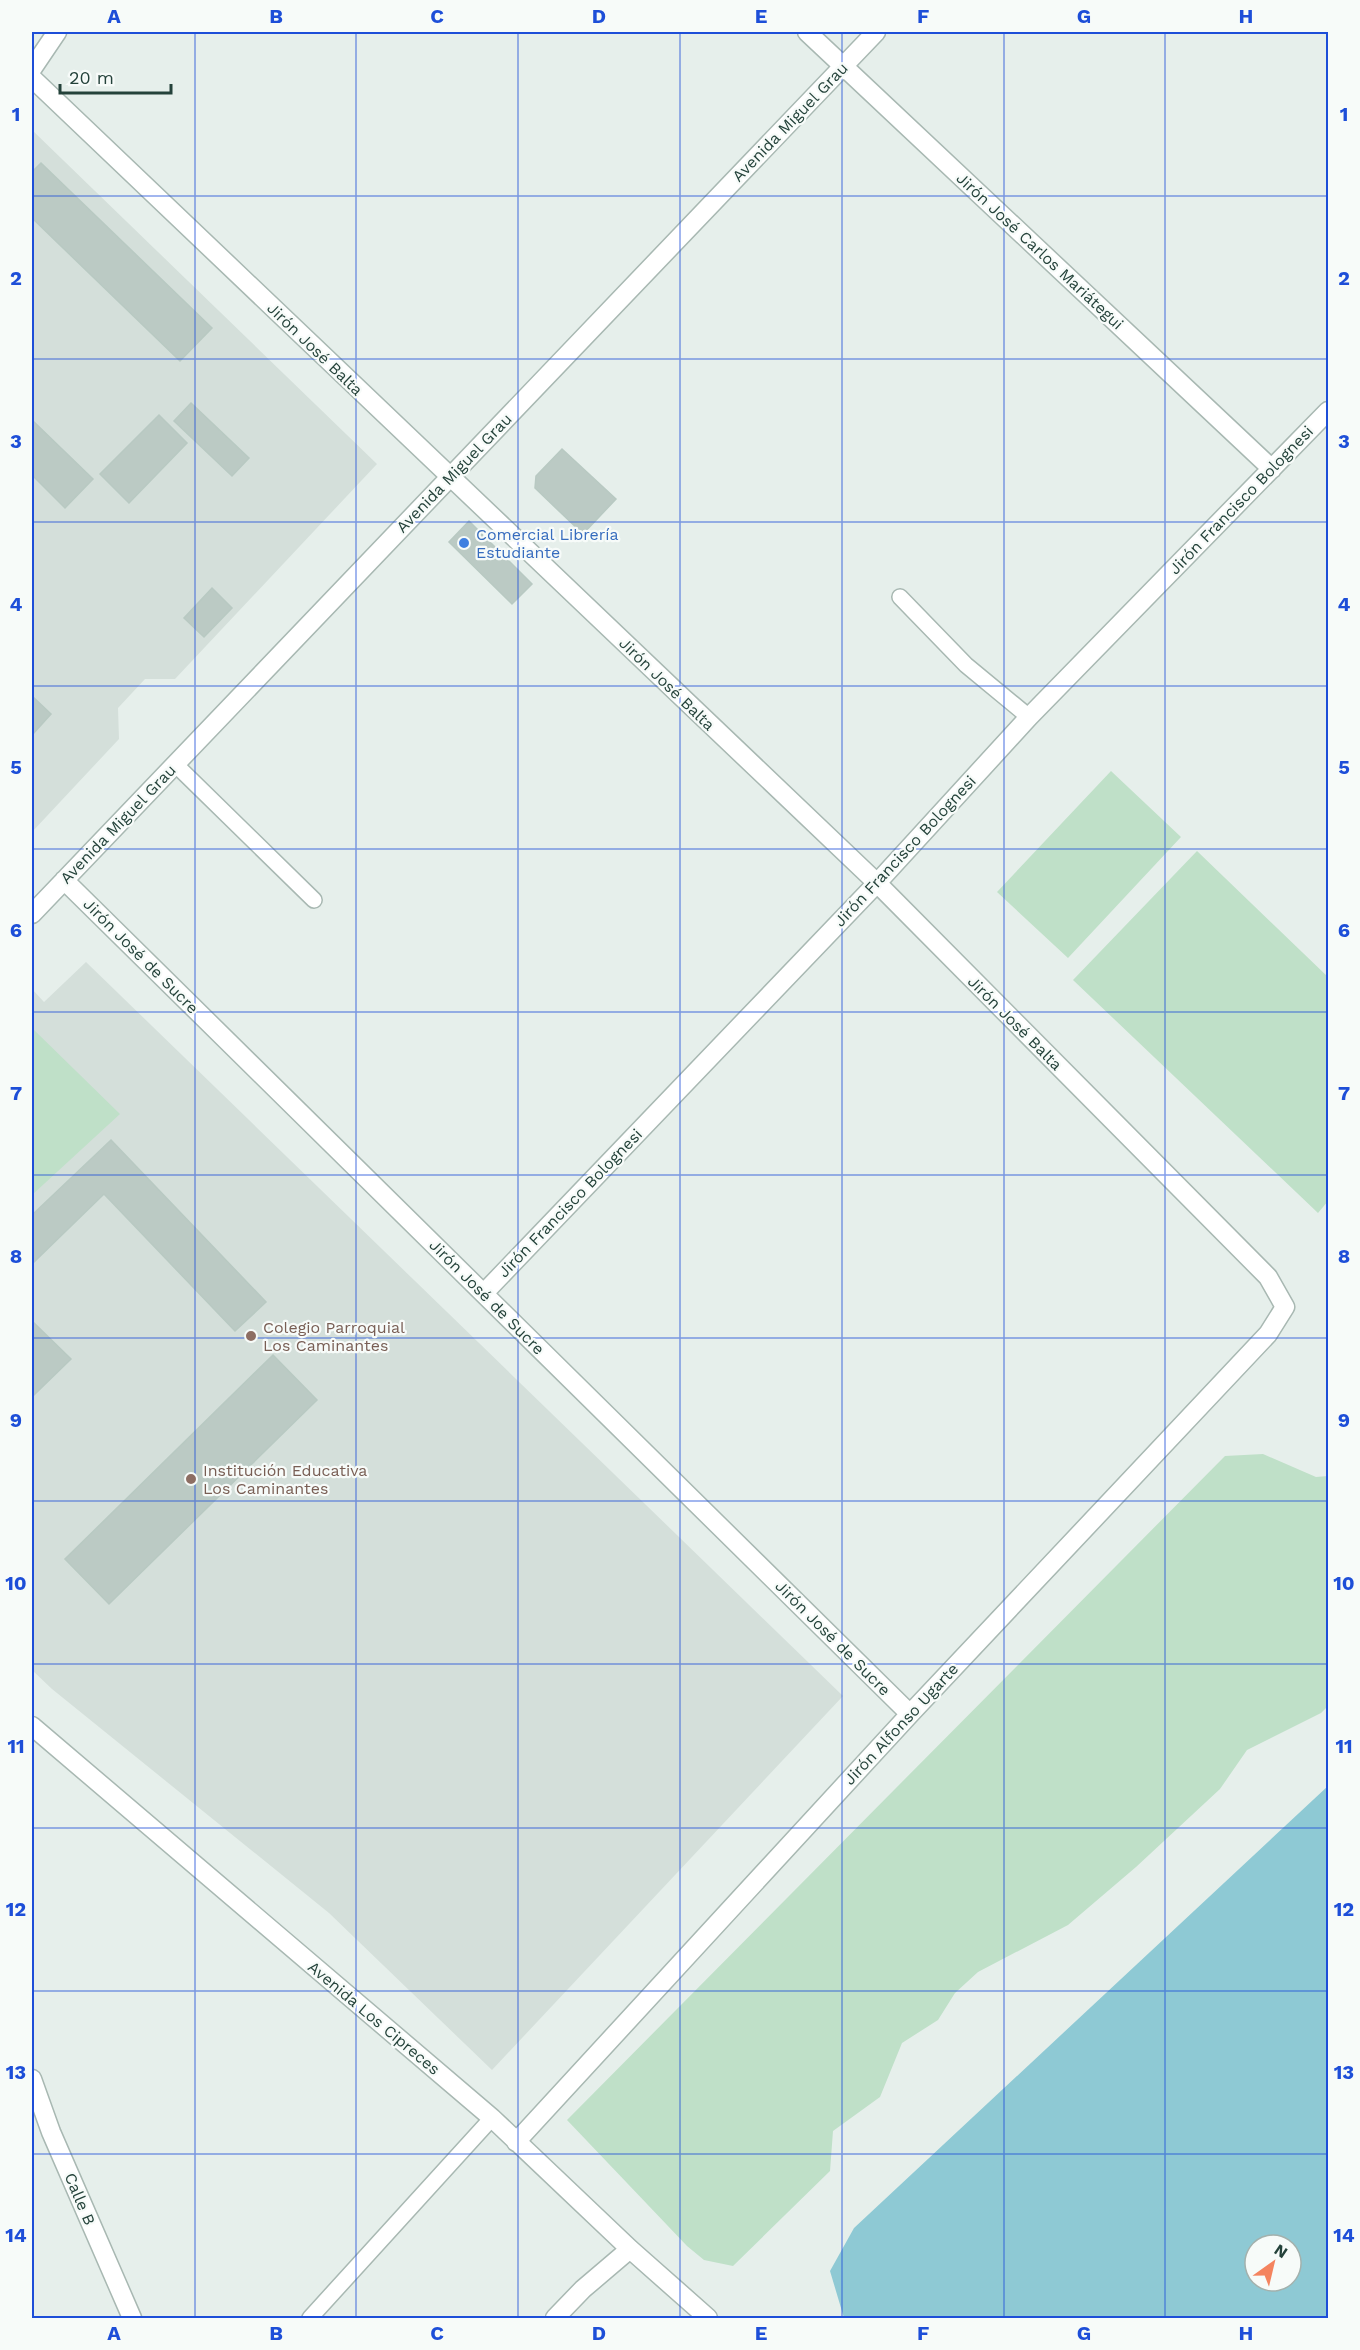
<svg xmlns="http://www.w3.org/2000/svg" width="1360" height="2350" viewBox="0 0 1360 2350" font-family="'Work Sans',sans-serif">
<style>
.built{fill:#d4dfda}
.green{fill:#bfe0c8}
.water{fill:#8ec9d4;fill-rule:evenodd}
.building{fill:#bbcac4;stroke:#b8c9c2;stroke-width:1.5}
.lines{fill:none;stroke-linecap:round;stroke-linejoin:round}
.lane-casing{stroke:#a8b8b2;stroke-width:18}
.street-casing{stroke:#a8b8b2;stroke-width:21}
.lane{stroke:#fff;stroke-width:15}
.street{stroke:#fff;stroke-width:18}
.grid{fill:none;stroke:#1d4ed8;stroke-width:1.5;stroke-opacity:0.55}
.shop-dot{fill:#3f7fe0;stroke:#f7fbf9;stroke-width:2}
.education-dot{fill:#8d6e63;stroke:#f7fbf9;stroke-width:2}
.labels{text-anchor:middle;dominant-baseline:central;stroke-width:4.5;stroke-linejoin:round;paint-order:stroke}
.street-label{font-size:16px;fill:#24423a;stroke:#f7fbf9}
.shop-label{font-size:16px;fill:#366cbe;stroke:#f7fbf9;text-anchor:start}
.education-label{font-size:16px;fill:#785e54;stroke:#f7fbf9;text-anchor:start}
.neatline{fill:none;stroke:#1d4ed8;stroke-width:2}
.grid-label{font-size:20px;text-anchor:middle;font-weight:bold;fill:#1d4ed8}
</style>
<rect width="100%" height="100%" fill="#e6efeb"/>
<path class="built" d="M32,130L377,464L175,679H145L118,708L119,739L32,832Z
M86,962L843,1696L492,2070L329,1913L52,1689L32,1670V989L44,1002Z"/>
<path class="green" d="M1111,771L1181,837L1068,958L997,892Z
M1197,851L1328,977V1201L1318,1213L1073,980Z
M32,1028L120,1114L32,1195Z
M1263,1454L1316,1477L1328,1476V1706L1321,1713L1247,1750L1220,1789L1136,1867L1068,1925L978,1972L955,1993L938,2020L902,2043L880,2097L833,2131L830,2171L733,2266L704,2260L687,2246L567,2120L1225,1456Z"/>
<path class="water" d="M1328,1786V2318H844L830,2271L854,2228ZM1255,2245H1291V2281H1255Z"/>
<path class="building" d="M41,163L212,328L180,361L32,218V172Z
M191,403L249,458L232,476L174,421Z
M159,415L187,443L129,503L100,474Z
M32,420L93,479L65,508L32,475Z
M562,449L616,499L583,534L535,488L536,476Z
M469,521L532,584L512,604L449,542Z
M212,588L232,608L204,637L184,618Z
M32,696L51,714L32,735Z
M111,1140L266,1302L235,1331L104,1194L32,1264V1215Z
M32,1321L71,1359L34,1395L32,1393Z
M273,1355L317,1400L109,1604L65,1559Z"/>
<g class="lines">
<g class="lane-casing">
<path id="lane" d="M900,597L966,665L1029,717
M176,765L314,900
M310,2318L492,2118"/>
</g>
<g class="street-casing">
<path id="street" d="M807,32L1272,469
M32,69L57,32
M32,78L877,883L1268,1277L1285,1307L1268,1334L910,1714L516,2142
M64,880L910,1714
M32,914L876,32
M484,1293L877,883L1029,717L1328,411
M32,1726L492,2118L630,2249L708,2318
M32,2079L51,2132L132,2318
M555,2318L583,2289L630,2249"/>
</g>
<use href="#lane" class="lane"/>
<use href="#street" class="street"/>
</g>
<path class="grid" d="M195,32V2318M356,32V2318M518,32V2318M680,32V2318M842,32V2318M1004,32V2318M1165,32V2318M32,196H1328M32,359H1328M32,522H1328M32,686H1328M32,849H1328M32,1012H1328M32,1175H1328M32,1338H1328M32,1501H1328M32,1664H1328M32,1828H1328M32,1991H1328M32,2154H1328"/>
<circle class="shop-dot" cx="464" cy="543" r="6"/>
<g class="education-dot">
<circle cx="251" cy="1336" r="6"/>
<circle cx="191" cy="1479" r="6"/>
</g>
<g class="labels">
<g class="street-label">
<text transform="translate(790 122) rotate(-46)">Avenida Miguel Grau</text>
<text transform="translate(1040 251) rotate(43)">Jirón José Carlos Mariátegui</text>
<text transform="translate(315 349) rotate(44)">Jirón José Balta</text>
<text transform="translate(454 473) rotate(-46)">Avenida Miguel Grau</text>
<text transform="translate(1241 500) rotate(-46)">Jirón Francisco Bolognesi</text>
<text transform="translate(667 684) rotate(44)">Jirón José Balta</text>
<text transform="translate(118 824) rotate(-46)">Avenida Miguel Grau</text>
<text transform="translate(905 851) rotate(-47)">Jirón Francisco Bolognesi</text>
<text transform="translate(141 956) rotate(45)">Jirón José de Sucre</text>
<text transform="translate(1015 1023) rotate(45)">Jirón José Balta</text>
<text transform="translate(570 1203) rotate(-46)">Jirón Francisco Bolognesi</text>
<text transform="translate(487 1297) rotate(45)">Jirón José de Sucre</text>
<text transform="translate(833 1638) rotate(45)">Jirón José de Sucre</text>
<text transform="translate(901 1724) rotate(-47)">Jirón Alfonso Ugarte</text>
<text transform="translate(374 2018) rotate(40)">Avenida Los Cipreces</text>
<text transform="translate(80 2199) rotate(67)">Calle B</text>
</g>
<g class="shop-label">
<text x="476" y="534">Comercial Librería<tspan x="476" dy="18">Estudiante</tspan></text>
</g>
<g class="education-label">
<text x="263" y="1327">Colegio Parroquial<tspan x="263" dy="18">Los Caminantes</tspan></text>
<text x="203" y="1470">Institución Educativa<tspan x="203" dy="18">Los Caminantes</tspan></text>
</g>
</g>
<rect width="1360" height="2350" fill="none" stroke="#f7fbf9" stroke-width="66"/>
<g transform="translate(1273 2263) rotate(34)"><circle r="28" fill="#f7fbf9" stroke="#a3b1ad" stroke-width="1.5"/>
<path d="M0-4.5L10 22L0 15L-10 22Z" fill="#f4845f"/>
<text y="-9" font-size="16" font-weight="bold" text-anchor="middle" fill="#24423a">N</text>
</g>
<path d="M60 84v9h111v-9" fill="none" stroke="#24423a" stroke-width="3"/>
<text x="69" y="84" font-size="18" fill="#24423a" stroke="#f7fbf9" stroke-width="4.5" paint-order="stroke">20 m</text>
<rect x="33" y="33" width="1294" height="2284" class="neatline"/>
<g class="grid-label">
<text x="114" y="23">A</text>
<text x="276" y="23">B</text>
<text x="437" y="23">C</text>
<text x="599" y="23">D</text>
<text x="761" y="23">E</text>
<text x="923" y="23">F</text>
<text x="1084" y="23">G</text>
<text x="1246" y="23">H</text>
<text x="16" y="121">1</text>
<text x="1344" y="121">1</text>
<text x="16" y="285">2</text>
<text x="1344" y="285">2</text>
<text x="16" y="448">3</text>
<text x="1344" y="448">3</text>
<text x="16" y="611">4</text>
<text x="1344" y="611">4</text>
<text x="16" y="774">5</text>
<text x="1344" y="774">5</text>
<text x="16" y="937">6</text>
<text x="1344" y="937">6</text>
<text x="16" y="1100">7</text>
<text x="1344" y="1100">7</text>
<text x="16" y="1263">8</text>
<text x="1344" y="1263">8</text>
<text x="16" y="1427">9</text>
<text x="1344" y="1427">9</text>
<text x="16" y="1590">10</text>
<text x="1344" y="1590">10</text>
<text x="16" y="1753">11</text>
<text x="1344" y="1753">11</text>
<text x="16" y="1916">12</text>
<text x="1344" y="1916">12</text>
<text x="16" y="2079">13</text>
<text x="1344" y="2079">13</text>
<text x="16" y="2242">14</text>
<text x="1344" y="2242">14</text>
<text x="114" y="2340">A</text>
<text x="276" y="2340">B</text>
<text x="437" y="2340">C</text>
<text x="599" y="2340">D</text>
<text x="761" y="2340">E</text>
<text x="923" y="2340">F</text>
<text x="1084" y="2340">G</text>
<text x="1246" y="2340">H</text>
</g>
</svg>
